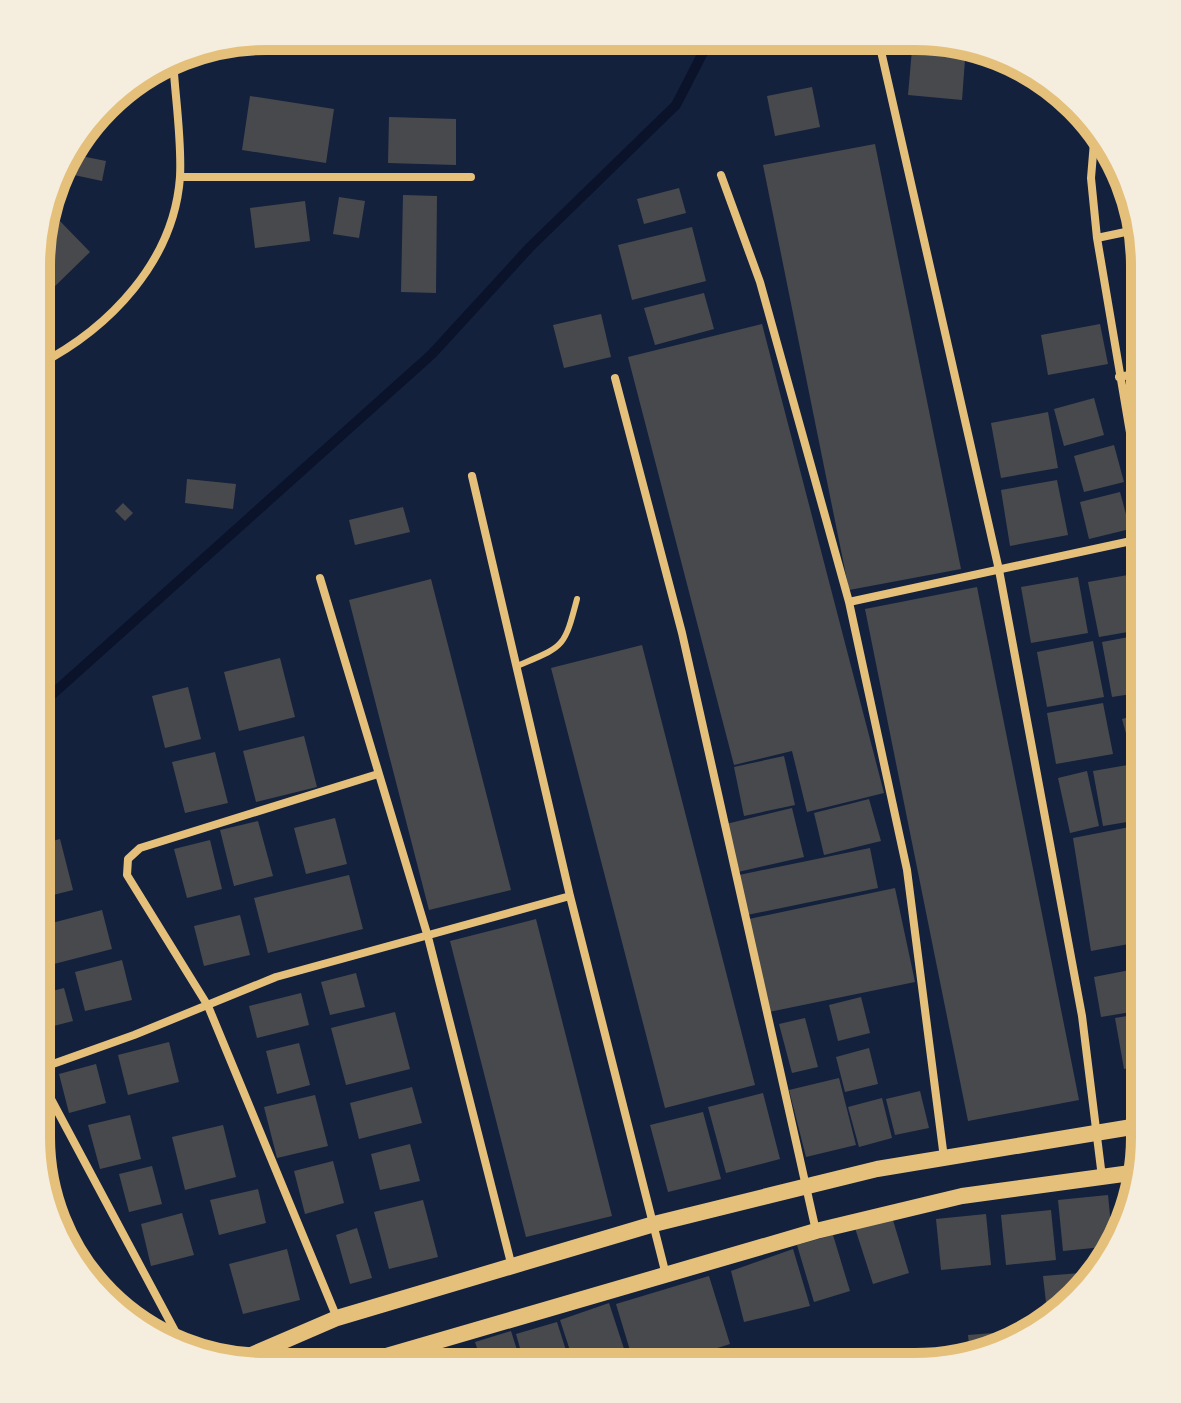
<svg xmlns="http://www.w3.org/2000/svg" width="1181" height="1403" viewBox="0 0 1181 1403" font-family="Figtree,sans-serif">
<style>
.lines{fill:none;stroke-linecap:round;stroke-linejoin:round}
.stream{stroke:#0b132b;stroke-width:10}
.building{fill:#48494c}
.service{stroke:#e5c07b;stroke-width:6}
.minor{stroke:#e5c07b;stroke-width:8}
.secondary{stroke:#e5c07b;stroke-width:16}
.rim{fill:none;stroke:#e5c07b;stroke-width:10}
</style>
<rect width="100%" height="100%" fill="#14213d"/>
<g class="lines">
<path class="stream" d="M37,708L432,354L530,247L676,105L711,37"/>
</g>
<path class="building" d="M913,38H945L966,46L962,100L908,95Z
M812,87L820,127L775,136L767,96Z
M250,96L334,109L326,163L242,150Z
M389,117L456,119V165L388,163Z
M875,144L961,569L849,590L763,165Z
M66,153L106,161L102,181L60,172Z
M679,188L686,213L644,224L637,199Z
M403,195L437,196L436,293L401,292Z
M339,197L365,201L359,238L333,234Z
M305,201L310,241L255,248L250,208Z
M57,218L90,252L49,292L38,281V236Z
M692,227L706,281L632,300L618,245Z
M704,293L714,329L655,345L644,308Z
M601,314L611,357L564,368L553,325Z
M762,324L884,793L807,812L792,751L734,765L628,357Z
M1100,324L1108,364L1048,375L1041,335Z
M1094,398L1104,435L1064,446L1054,409Z
M1048,412L1058,468L1001,478L991,423Z
M1114,445L1124,482L1084,492L1074,456Z
M187,479L236,484L233,509L185,503Z
M1057,480L1068,535L1010,546L1001,490Z
M1120,492L1130,529L1089,539L1080,502Z
M123,503L133,513L125,521L115,511Z
M403,507L410,532L355,545L349,520Z
M1145,572V629L1099,637L1088,582Z
M1078,577L1088,633L1031,643L1021,587Z
M431,579L511,890L429,910L349,600Z
M977,587L1079,1100L968,1121L865,609Z
M1145,634V692L1112,697L1102,642Z
M1093,641L1104,697L1047,707L1037,652Z
M642,645L755,1085L665,1108L551,668Z
M280,658L295,717L239,731L224,672Z
M188,687L201,739L165,748L152,696Z
M1103,703L1113,754L1056,764L1047,713Z
M1145,713V751L1132,755L1122,719Z
M304,736L317,787L256,802L243,751Z
M215,752L228,803L185,813L172,762Z
M784,756L795,805L744,816L734,767Z
M1145,762V819L1103,826L1093,771Z
M1087,771L1099,826L1070,833L1058,778Z
M869,799L881,841L824,855L814,813Z
M792,808L804,857L738,872L726,824Z
M335,818L347,864L306,874L294,828Z
M258,821L273,876L234,886L220,830Z
M1140,825L1145,883L1138,884L1145,941L1091,951L1073,838Z
M60,839L73,890L37,899V845Z
M210,840L222,889L187,898L174,849Z
M870,848L878,888L747,915L739,875Z
M349,875L363,929L268,953L254,898Z
M895,888L915,982L769,1012L749,919Z
M102,910L112,949L54,964L44,925Z
M240,915L250,955L204,966L194,926Z
M536,919L612,1216L526,1237L450,941Z
M122,960L132,1000L85,1011L75,972Z
M1135,969L1143,1010L1101,1017L1094,977Z
M356,973L365,1007L330,1015L321,982Z
M64,988L73,1021L38,1030L36,995Z
M301,993L309,1025L257,1038L249,1006Z
M861,997L870,1033L838,1041L829,1005Z
M395,1012L410,1069L346,1085L331,1028Z
M1145,1013V1065L1124,1069L1115,1018Z
M805,1018L818,1067L792,1073L779,1024Z
M169,1042L179,1082L128,1095L118,1055Z
M299,1043L310,1085L277,1094L266,1051Z
M869,1048L878,1084L845,1092L836,1057Z
M96,1064L106,1103L69,1113L59,1074Z
M839,1078L856,1145L806,1157L789,1090Z
M412,1087L422,1123L359,1139L350,1103Z
M920,1091L929,1128L895,1135L886,1099Z
M763,1093L780,1159L726,1173L708,1107Z
M315,1095L328,1146L277,1158L264,1107Z
M882,1098L892,1138L859,1147L848,1107Z
M703,1112L721,1179L668,1192L650,1125Z
M130,1115L141,1159L100,1169L88,1125Z
M223,1125L236,1177L185,1190L172,1137Z
M410,1144L420,1181L380,1190L371,1154Z
M333,1161L344,1203L305,1214L294,1171Z
M152,1166L162,1204L129,1212L119,1174Z
M258,1189L266,1223L219,1235L210,1200Z
M1108,1195L1113,1246L1063,1251L1058,1200Z
M423,1200L438,1257L389,1269L374,1212Z
M1051,1210L1056,1260L1006,1265L1001,1215Z
M182,1213L194,1255L151,1266L141,1224Z
M986,1214L991,1265L941,1270L936,1219Z
M892,1217L909,1273L873,1284L855,1228Z
M357,1228L372,1278L350,1284L336,1235Z
M833,1235L850,1291L814,1302L797,1245Z
M287,1249L300,1300L243,1314L229,1264Z
M793,1249L810,1306L744,1322L731,1271Z
M1093,1272V1277L1048,1320L1043,1276Z
M709,1276L730,1344L657,1367H635L616,1304Z
M609,1303L630,1367L575,1366L560,1320Z
M557,1322L571,1366H525L516,1334Z
M511,1331L522,1366H483L475,1342Z
M1018,1331L1019,1339L970,1354L968,1335Z"/>
<g class="lines">
<path class="service" d="M517,666C564,646 564,649 577,599"/>
<path class="minor" d="M878,38L999,570L1082,1016L1102,1177
M1095,130L1091,178L1097,238
M721,175L760,282L849,602L907,870L944,1158
M180,177H471
M1135,230L1097,238L1145,521
M38,365C110,328 174,261 180,177C182,139 175,97 173,59
M1119,377L1145,372
M615,378L682,633L816,1231
M472,476L570,896L666,1275
M320,578L428,937L512,1267
M849,602L1145,538
M36,1070L134,1035L276,977L570,896
M36,1071L183,1346
M337,1318L208,1006L127,875L128,859L140,848L378,774"/>
<path class="secondary" d="M235,1362L337,1318L654,1224L877,1169L1144,1125
M352,1366L816,1231L962,1196L1138,1172"/>
</g>
<path d="M0 0H1181V1403H0ZM266 50H915A216 216 0 0 1 1131 266V1137A216 216 0 0 1 915 1353H266A216 216 0 0 1 50 1137V266A216 216 0 0 1 266 50Z" fill="#f5edde" fill-rule="evenodd"/>
<path class="rim" d="M266 50H915A216 216 0 0 1 1131 266V1137A216 216 0 0 1 915 1353H266A216 216 0 0 1 50 1137V266A216 216 0 0 1 266 50Z"/>
</svg>
